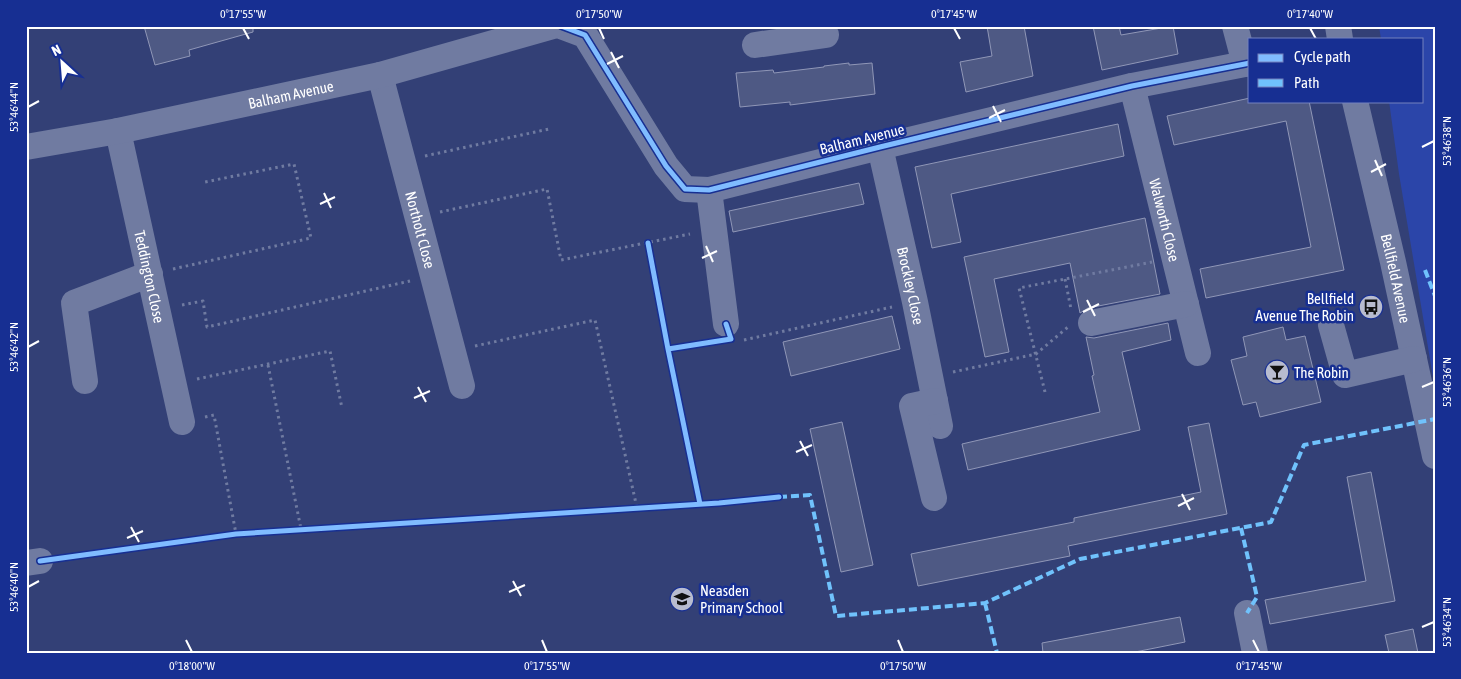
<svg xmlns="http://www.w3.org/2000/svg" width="1461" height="679" viewBox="0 0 1461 679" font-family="'Asap Condensed',sans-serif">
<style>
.green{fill:#2b45a9}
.building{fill:#4e5984;stroke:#9097b7}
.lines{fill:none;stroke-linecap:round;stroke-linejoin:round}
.path{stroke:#707ba1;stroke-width:3;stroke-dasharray:2.5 4;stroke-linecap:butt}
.minor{stroke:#707ba1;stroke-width:26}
.quiet{stroke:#70c2fc;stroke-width:4;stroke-dasharray:8 4;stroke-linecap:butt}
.cycleway-casing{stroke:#172f92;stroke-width:8}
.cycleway{stroke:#80bcff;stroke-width:5}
.ticks{fill:none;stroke:#fff;stroke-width:2}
.labels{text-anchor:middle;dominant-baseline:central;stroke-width:5;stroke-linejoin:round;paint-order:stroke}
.street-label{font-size:15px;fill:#fff;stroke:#172f92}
.poi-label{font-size:15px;fill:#fff;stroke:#172f92;text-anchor:start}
.neatline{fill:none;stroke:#fff;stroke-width:2}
.ticks-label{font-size:12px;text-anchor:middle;fill:#fff}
</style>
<rect width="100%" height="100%" fill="#334076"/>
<path class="green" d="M1379,26H1435V389L1399,174L1389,101H1422V39H1381Z"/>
<path class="building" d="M144,26H253V32L189,50L190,56L155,65Z
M987,26H1024L1033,76L966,92L960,62L992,56Z
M1093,26H1119L1121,35L1173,26L1178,54L1102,70Z
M849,63V65L872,63L875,94L790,105V102L740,107L736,73L773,70L774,73L824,67V66Z
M1250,98V101H1309L1344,270L1206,298L1200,269L1311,247L1286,121L1174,145L1167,116Z
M1118,124L1124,156L951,194L961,242L932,248L915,167Z
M859,183L864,204L733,232L729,211Z
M1145,218L1160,294L1088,308L1080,313L1070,263L994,279L1009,352L985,357L964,257Z
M892,316L900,349L791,376L783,342Z
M1168,323L1171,340L1122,352L1140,430L968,470L962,444L1100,412L1092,376L1094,375L1086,337L1094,338Z
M1283,327L1286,340L1305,336L1321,402L1260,417L1256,402L1243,405L1231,360L1247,356L1243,337Z
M842,422L873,565L841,572L810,429Z
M1209,423L1227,514L1068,546L1070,556L918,586L911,554L1074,522V518L1201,492L1188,427Z
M1371,472L1395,601L1270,624L1265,600L1366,581L1347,477Z
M1180,617L1185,642L1130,653H1043L1042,643Z
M1413,629L1418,653H1389L1385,635Z"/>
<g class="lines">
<path class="path" d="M425,156L549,129
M440,212L547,189L561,260L690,234
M173,269L311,238L294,164L205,182
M1065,279L1071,309
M182,305L203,301L207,327L410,281
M744,340L892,307
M475,346L595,320L637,508
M268,365L301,529
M953,372L1036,354L1068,327
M197,379L330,351L342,408
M1045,392L1019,288L1152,262
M205,417L214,415L236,534"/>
<g class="minor">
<path d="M561,26L585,35L666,166L685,189L709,190L880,147L1132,86L1250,63"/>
<path d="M1235,26L1245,64"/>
<path d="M1338,26L1340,39"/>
<path d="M755,45L826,35"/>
<path id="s1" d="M380,75L462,386"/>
<path id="s2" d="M1132,86L1198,353"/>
<path id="s3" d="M1355,101L1393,262L1435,456"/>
<path id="s4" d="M118,131L182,422"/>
<path id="s5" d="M26,147L118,131L380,75L553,26"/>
<path id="s6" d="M880,147L915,302L940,426"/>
<path d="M709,190L726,324"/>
<path d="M1091,323L1186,304"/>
<path d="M1331,325L1345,375L1414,359"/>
<path d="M85,381L74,303L150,274"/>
<path d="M934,498L912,406L935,401"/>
<path d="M26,563L40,561"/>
<path d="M1247,613L1255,653"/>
</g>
<path class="quiet" d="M1425,270L1435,296
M779,497L810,495L836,616L985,603L1080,559L1271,522L1304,445L1435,419
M1241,528L1257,597L1247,613
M985,603L997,653"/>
<g class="cycleway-casing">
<path id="cycleway" d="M561,26L585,35L666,166L685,189L709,190L880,147L1132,86L1250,63
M648,243L668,349
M700,504L668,349L731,339L726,324
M40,561L236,534L719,503L779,497"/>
</g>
<use href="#cycleway" class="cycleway"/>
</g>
<path class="ticks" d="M243,28L249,39M599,28L604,39M954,28L960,39M1310,28L1316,39M611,52L619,68M607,64L623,56M993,106L1001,122M28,107L39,101M989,118L1005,110M1422,147L1434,141M1375,160L1382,176M1371,172L1386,164M324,193L331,208M320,204L335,197M706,246L713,262M702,258L717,251M1087,300L1095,316M1083,312L1099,304M28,347L39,341M418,387L426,402M1422,387L1434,382M414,398L430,391M800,441L808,456M796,452L812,445M1182,494L1190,510M1178,506L1194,498M131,527L139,542M127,538L143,531M513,581L521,596M28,587L39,581M509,592L525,585M1422,627L1434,622M186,640L192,652M542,640L547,652M898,640L903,652M1253,640L1259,652"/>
<defs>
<g id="bus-disc" transform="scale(1.25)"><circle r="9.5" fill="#b8bccf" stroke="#172f92"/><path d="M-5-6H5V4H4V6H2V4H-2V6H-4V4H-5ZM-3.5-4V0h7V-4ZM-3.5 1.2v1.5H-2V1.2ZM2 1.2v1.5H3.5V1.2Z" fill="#111"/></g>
<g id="bar-disc" transform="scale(1.25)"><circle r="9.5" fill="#b8bccf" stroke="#172f92"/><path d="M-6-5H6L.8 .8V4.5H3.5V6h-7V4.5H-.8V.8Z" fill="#111"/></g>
<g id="school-disc" transform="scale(1.25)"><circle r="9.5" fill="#b8bccf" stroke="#172f92"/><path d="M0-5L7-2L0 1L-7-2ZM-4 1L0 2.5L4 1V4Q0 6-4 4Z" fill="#111"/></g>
</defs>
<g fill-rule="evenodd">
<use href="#bus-disc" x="1371" y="307"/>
<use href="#bar-disc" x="1277" y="372"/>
<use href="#school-disc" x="682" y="599"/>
</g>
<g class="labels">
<g class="street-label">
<text stroke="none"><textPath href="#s5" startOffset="270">Balham Avenue</textPath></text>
<text transform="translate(862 139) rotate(-14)">Balham Avenue</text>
<text stroke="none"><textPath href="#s2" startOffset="138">Walworth Close</textPath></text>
<text stroke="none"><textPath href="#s1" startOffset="160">Northolt Close</textPath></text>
<text stroke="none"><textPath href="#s4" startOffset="149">Teddington Close</textPath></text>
<text stroke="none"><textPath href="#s3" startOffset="182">Bellfield Avenue</textPath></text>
<text stroke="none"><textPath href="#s6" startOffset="142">Brockley Close</textPath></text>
</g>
<g class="poi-label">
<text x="1354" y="298" text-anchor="end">Bellfield<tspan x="1354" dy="17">Avenue The Robin</tspan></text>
<text x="1294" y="372">The Robin</text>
<text x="700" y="590">Neasden<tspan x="700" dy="17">Primary School</tspan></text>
</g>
</g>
<rect width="1461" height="679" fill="none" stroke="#172f92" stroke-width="55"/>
<rect x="1248" y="38" width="175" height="65" fill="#172f92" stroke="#7482be"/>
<rect x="1258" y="54" width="25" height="8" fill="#80bcff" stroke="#7482be"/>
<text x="1294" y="62" font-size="15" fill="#ffffff">Cycle path</text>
<rect x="1258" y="79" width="25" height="8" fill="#70c2fc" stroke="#7482be"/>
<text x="1294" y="88" font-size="15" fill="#ffffff">Path</text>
<g transform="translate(62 62) rotate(334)" stroke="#172f92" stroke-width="4" paint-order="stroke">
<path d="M0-4L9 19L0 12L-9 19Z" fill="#ffffff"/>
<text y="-8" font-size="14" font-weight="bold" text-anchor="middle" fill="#ffffff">N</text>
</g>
<rect x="28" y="28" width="1406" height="624" class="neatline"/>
<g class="ticks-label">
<text x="243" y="18">0°17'55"W</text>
<text x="599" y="18">0°17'50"W</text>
<text x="954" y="18">0°17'45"W</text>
<text x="1310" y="18">0°17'40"W</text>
<text transform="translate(14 107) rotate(-90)" y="4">53°46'44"N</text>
<text transform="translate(1447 141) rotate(-90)" y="4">53°46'38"N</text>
<text transform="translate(14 347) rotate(-90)" y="4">53°46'42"N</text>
<text transform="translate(1447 382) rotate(-90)" y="4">53°46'36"N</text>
<text transform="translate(14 587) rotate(-90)" y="4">53°46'40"N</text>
<text transform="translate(1447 622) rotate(-90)" y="4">53°46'34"N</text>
<text x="192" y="670">0°18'00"W</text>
<text x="547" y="670">0°17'55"W</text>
<text x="903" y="670">0°17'50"W</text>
<text x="1259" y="670">0°17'45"W</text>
</g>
</svg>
